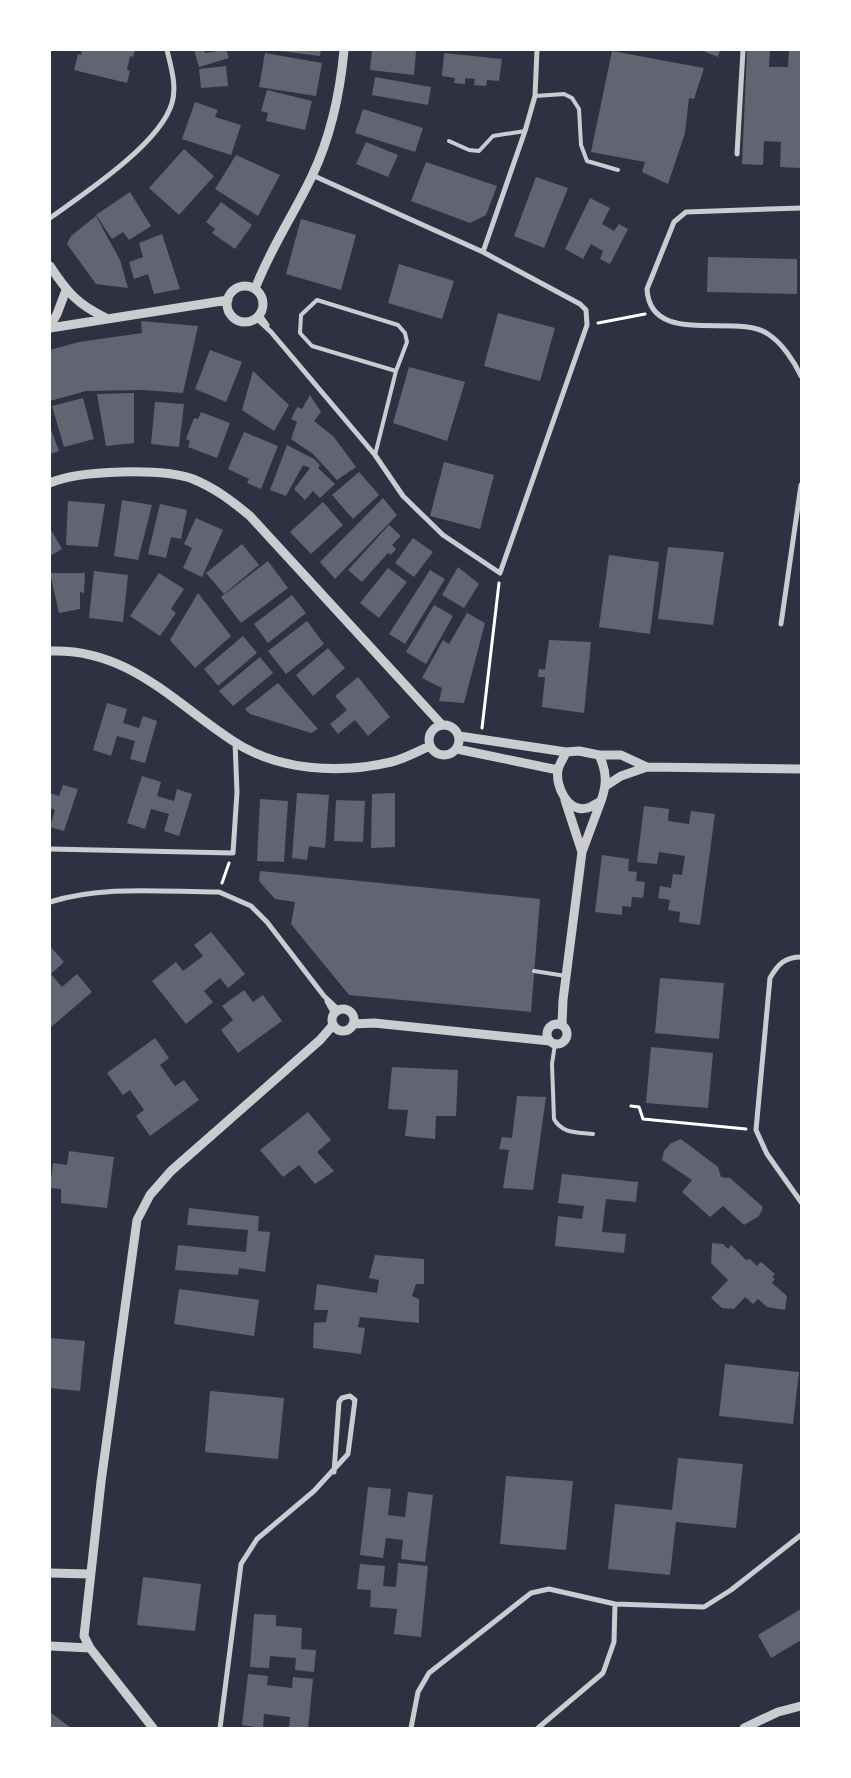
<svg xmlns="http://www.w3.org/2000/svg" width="851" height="1778" viewBox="0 0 851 1778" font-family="Manrope,sans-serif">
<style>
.building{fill:#626471}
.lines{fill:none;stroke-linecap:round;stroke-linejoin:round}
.path{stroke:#fff;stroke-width:3}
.service{stroke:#caccd0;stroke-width:4}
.minor{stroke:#caccd0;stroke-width:5}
.tertiary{stroke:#caccd0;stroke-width:9}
</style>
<rect width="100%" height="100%" fill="#2d3142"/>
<path class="building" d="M82,50H135L133,57L130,56L127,70L130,71L127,83L74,70L78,54L81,55Z
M194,50H204L205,53L226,50L229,58L199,67Z
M272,50H321L320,56Z
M372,50L416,51L414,75L370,70Z
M701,50H720L718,57Z
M747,50H770L769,67H788L789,50H801V168L780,167L781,142L764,141L763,165L742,164Z
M612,51L704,68L694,99L689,98L685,133L668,184L642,172L645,162L591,152Z
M265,53L322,63L316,96L259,87Z
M444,53L502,59L499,81L487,80L486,86L474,85L475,79L465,78V84L454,83L455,78L442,76Z
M226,66L228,86L201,88L199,69Z
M375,77L431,87L428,105L372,95Z
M267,90L312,101L305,130L266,121L268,113L261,111Z
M195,102L218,110L215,117L241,125L231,155L182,139Z
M363,109L423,128L415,152L355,133Z
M366,142L398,155L388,177L356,164Z
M184,149L214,176L179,215L149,188Z
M236,155L280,175L258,216L215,189Z
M426,162L497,186L486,215L470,223L411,201Z
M536,177L568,188L544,248L514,236Z
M130,192L151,226L129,240L123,232L112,239L96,215Z
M590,198L610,208L602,224L614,231L619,224L628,229L610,264L600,259L603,251L591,244L583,259L565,249Z
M221,202L252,225L235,249L212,233L215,229L206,222Z
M96,216L120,260L128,288L96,284L67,244L71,236Z
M301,219L356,235L341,290L286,274Z
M162,234L180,289L154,294L148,274L134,279L129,262L143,257L139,243Z
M708,257L797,259V294L707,292Z
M399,264L454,281L442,319L388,303Z
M498,313L555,328L540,381L484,366Z
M141,321L198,326L183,393L143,390L86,391L50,401V350L79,342L142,333Z
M210,350L242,362L226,402L195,389Z
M409,367L465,382L447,441L393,423Z
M253,371L289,405L274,431L242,410Z
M134,393V443L106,446L97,394Z
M310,395L321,412L314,421L334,437L356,467L337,480L313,454L291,439L297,422L291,419L297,407L302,409Z
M83,398L94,439L64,447L52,406Z
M155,402L184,404L179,447L151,444Z
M201,412L230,423L217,458L188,447L190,441L186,439L194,418L198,419Z
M50,427L59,451L50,454Z
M244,432L278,446L261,489L247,483L249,479L228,469Z
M287,445L314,459L320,465L318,468L335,484L320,498L313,491L305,500L294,489L310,468L303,465L286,496L270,490Z
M444,462L494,475L480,529L430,516Z
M359,472L379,495L353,519L332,495Z
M383,498L397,515L335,579L320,562Z
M122,500L152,505L138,560L114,556Z
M68,501L105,504L98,547L66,545Z
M323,502L343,525L311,554L290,532Z
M160,504L187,510L181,539L171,537L166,558L148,554Z
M196,518L223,530L202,577L183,568L192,548L184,544Z
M389,525L401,536L392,545L396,549L391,555L388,553L362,582L348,570Z
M50,528L62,549L50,556Z
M413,538L433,552L414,577L395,563Z
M242,544L259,565L224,594L206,573Z
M668,547L724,552L713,625L658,619Z
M609,555L659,562L650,634L599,627Z
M268,561L288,588L241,623L221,597Z
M458,567L479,584L464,608L442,595Z
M388,568L407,582L379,618L360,603Z
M430,570L445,579L405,644L389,634Z
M94,571L128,575L123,622L89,618Z
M50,573H85L84,593L80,592V609L59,613Z
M159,573L184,589L171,609L176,613L160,636L130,616Z
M198,593L231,636L195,668L170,640Z
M292,595L306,613L268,643L254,624Z
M434,605L453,616L426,664L406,652Z
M467,613L485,623L464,703L439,701L442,688L422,678L443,640L449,644Z
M307,621L324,644L286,674L268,651Z
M243,636L257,653L218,686L204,669Z
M549,640L591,642L584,713L542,707L545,677H538L539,669L545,670Z
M328,648L345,668L313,696L296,675Z
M260,657L273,673L233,706L219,691Z
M358,677L390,717L368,736L355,720L338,734L330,724L347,710L335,696Z
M278,683L318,729L311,733L250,714L245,709Z
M107,703L127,709L123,723L139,728L143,716L157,721L145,763L130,759L135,741L117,736L111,756L93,750Z
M142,776L161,782L157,796L174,801L177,789L192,794L179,836L164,831L169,814L151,809L145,829L127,823Z
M63,785L78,789L64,831L50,827L55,810L50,808V793L59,796Z
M297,793L329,795L325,848L309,846L307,860L292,858Z
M395,793V847L371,848L372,794Z
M260,799L288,801L284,862L257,861Z
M336,800L365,801L363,842L334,841Z
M644,806L669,809L668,821L689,824L691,811L715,814L700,925L679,922L680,912L668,910L670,900L658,898L660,886L671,888L673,874L682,875L685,856L659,852L657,864L637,862Z
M602,855L629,859L628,871L637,872L636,881L645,882L643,898L632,897L631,907L622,906V915L595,912Z
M260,871L540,899L531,1012L349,995L291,924L295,902L275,899L259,881Z
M211,932L245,974L228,988L220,978L204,991L213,1002L186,1024L152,981L176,962L183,971L203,956L194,945Z
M50,946L64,962L51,974L62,987L77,974L92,992L50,1028Z
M660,978L724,983L719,1039L655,1033Z
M244,990L253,1002L263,995L282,1021L238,1053L221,1030L233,1020L222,1006Z
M155,1038L169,1058L160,1065L175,1086L184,1080L199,1100L150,1136L136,1116L144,1110L130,1090L123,1095L107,1073Z
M651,1047L713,1053L708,1108L646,1103Z
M392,1067L458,1070L456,1116H436L435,1139L405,1136L408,1110L388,1109Z
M517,1096L546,1097L533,1190L503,1188L509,1150L499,1149L502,1137L512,1138Z
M308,1112L331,1140L317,1152L334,1171L315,1184L299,1165L283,1177L260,1150Z
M681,1139L718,1167L721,1177L730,1178L763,1207L759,1216L744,1225L723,1206L710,1217L682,1192L692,1180L662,1160L664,1151L671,1143Z
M69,1151L114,1157L107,1208L61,1203V1189L50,1188L53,1163L67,1165Z
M562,1174L638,1182L636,1202L606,1199L602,1232L626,1234L624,1253L555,1246L558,1216L582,1219L584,1206L558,1203Z
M189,1208L259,1216L258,1231L270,1232L265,1272L239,1268L238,1275L175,1270L178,1245L246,1252L248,1230L187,1225Z
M712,1243L723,1244L728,1249L731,1245L746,1260L750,1259L757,1266L761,1262L775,1274L772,1277L775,1279L772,1283L787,1296L785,1310L767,1307L758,1299L753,1304L745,1297L734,1309L722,1308L711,1298L728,1280L711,1263Z
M375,1255L424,1259V1284H416L412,1296L419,1299V1323L360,1317L358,1327L365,1328L361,1354L313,1348L314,1323L326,1322L328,1310H314L317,1284L377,1293L379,1280L369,1278Z
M179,1289L259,1300L254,1336L174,1324Z
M50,1338L85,1341L80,1391L50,1388Z
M725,1364L799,1372L793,1424L719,1416Z
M210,1391L284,1398L278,1459L205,1452Z
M678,1458L743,1464L736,1528L676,1522L670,1575L608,1569L615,1504L672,1510Z
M506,1476L573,1481L566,1550L500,1544Z
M368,1487L391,1489L388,1515L405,1517L408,1492L433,1495L425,1562L401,1559L403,1540L386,1538L383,1558L360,1555Z
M398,1563L428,1566L421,1637L394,1634L397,1609L370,1607L371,1590L357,1589L360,1564L385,1566L383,1586L396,1587Z
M143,1577L201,1584L195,1631L137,1625Z
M801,1609V1640L771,1658L758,1635Z
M254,1614L276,1615V1626L302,1628L301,1649L316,1650L314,1672L295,1670L296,1658L270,1656L269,1668L250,1667Z
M248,1674L268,1676L267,1685L292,1688L293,1677L313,1679L308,1728H289L290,1717L264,1714L263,1728L242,1725Z
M50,1712L71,1728H50Z"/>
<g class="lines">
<path class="path" d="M598,323L645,314
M482,728L499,583
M222,883L229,863
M631,1106L639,1107L643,1119L746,1129"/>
<path class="service" d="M535,96L564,94L572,98L579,109L581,145L587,161L618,170
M449,141L469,150L479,151L493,136L525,131
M375,455L396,371L407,342L405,333L398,325L317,300L301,315L300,333L312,346L396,371
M534,971L566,976
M555,1044L552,1064L554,1119C562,1134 578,1132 593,1134"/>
<path class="minor" d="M737,154L743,50
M801,208L686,212L674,222L647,289C650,348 737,312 768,334C782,343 794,361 801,376
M50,218C85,193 160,144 172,103C177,86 171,67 167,50
M483,252L525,131L535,96L537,50
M259,314L267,325
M256,318L271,332L375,455L403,496L443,535L500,573L587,325L586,310L580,304L483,252L312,175
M781,624L801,485
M50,849L233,853L237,792L235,742
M50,902C103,885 163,892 219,892L251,906L267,922L324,996L339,1010
M801,957C785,957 778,964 770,978L756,1130L767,1154L801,1202
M327,1001L334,1014
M220,1728L241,1564L257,1539L314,1491L348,1454L355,1400L350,1396L342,1398L339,1402L334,1472
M411,1728L418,1692L429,1673L531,1593L549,1589L615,1604L704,1607L731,1590L801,1535
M538,1728L603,1673L614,1642L615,1604"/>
<path class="tertiary" d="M50,266C67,292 77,304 106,318
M227 304a18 18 0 1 1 36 0a18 18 0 1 1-36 0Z
M255,289C270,249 294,214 312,176C331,136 340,94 344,50
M50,326L57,314L66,290
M50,328L228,300
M50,483C79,470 163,468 193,479C215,488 232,501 250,516L442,725
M50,651C128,648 173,702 233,741C278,771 340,774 391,762C404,759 418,751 430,746
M429 740a15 15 0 1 1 30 0a15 15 0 1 1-30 0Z
M459,736L566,752L579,751L599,755C607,772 607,784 601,801C597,803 592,807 587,808C568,813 555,786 558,770C559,764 564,758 566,752
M457,749L558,770
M599,755H621L647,767L801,769
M607,785L621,776L647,767
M565,800L582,852
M332 1020a11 11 0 1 1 22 0a11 11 0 1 1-22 0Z
M547 1034a10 10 0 1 1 20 0a10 10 0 1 1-20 0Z
M353,1024L374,1023L550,1041
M562,1024L563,1000L582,852L601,801
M50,1573L90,1574
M50,1646L90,1648
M153,1728L90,1648L84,1636L101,1482L137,1220L150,1195L171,1171L320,1040L333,1025
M744,1728L778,1712L801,1706"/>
</g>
<rect width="851" height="1778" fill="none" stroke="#ffffff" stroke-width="102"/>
</svg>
